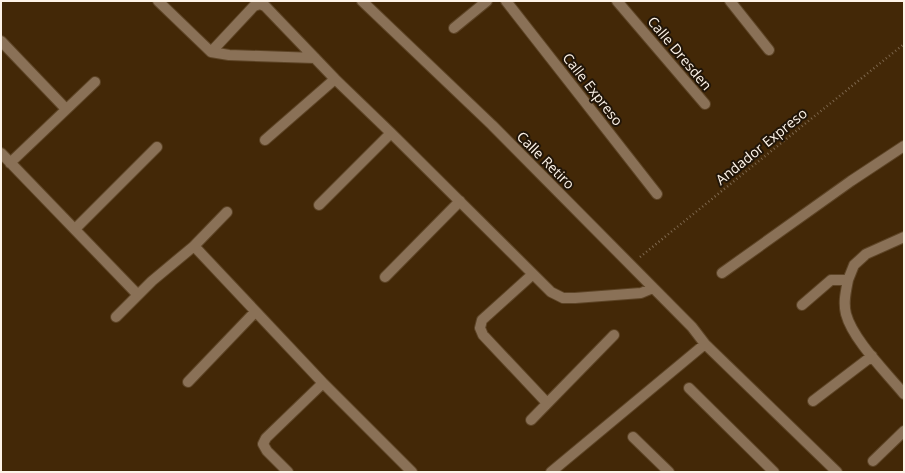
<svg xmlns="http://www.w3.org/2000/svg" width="905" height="473" viewBox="0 0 905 473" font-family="'Open Sans',sans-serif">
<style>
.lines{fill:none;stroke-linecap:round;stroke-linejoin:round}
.minor-casing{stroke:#5d4426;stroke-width:12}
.path{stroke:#7e684e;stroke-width:2.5;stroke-dasharray:1 3;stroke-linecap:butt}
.minor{stroke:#8a7157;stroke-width:10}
.labels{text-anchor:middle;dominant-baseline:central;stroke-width:4;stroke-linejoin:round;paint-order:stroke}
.street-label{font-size:14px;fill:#fdf3e8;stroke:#211508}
</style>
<rect width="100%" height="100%" fill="#432807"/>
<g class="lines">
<g class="minor-casing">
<path id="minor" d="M158,1L211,52L254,6L260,4L265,6L335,79L391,133L551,292L563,298H575L641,293L653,288
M362,1L492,125L692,327L705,344L837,472
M506,1L657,194
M617,1L705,104
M730,1L769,50
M454,28L487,1
M1,41L66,109
M211,52L229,55L315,58
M265,140L335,79
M1,153L138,295
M10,163L95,82
M319,205L391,133
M75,229L157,147
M194,246L323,383L412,472
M722,273L851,181L904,146
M533,274L482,320L480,328L483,335L547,403
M385,277L460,201
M848,280C846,291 843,302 846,314C853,340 886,372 904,394
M802,305L831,280H848L854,265L866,254L904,237
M116,317L152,281L194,246L227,212
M188,382L255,312
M689,388L774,472
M813,401L872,356
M531,420L614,335
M633,437L669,472
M873,461L904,431
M288,472L267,451L263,444L266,438L323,383
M551,472L705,344"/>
</g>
<path class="path" d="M640,257L904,44"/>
<use href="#minor" class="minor"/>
</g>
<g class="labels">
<g class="street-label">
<text transform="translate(680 53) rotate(50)">Calle Dresden</text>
<text transform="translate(593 89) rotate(52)">Calle Expreso</text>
<text transform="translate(761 146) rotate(-39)">Andador Expreso</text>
<text transform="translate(546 160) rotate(45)">Calle Retiro</text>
</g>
</g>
<rect width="905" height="473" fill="none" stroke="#fdf3e8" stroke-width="4"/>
</svg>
